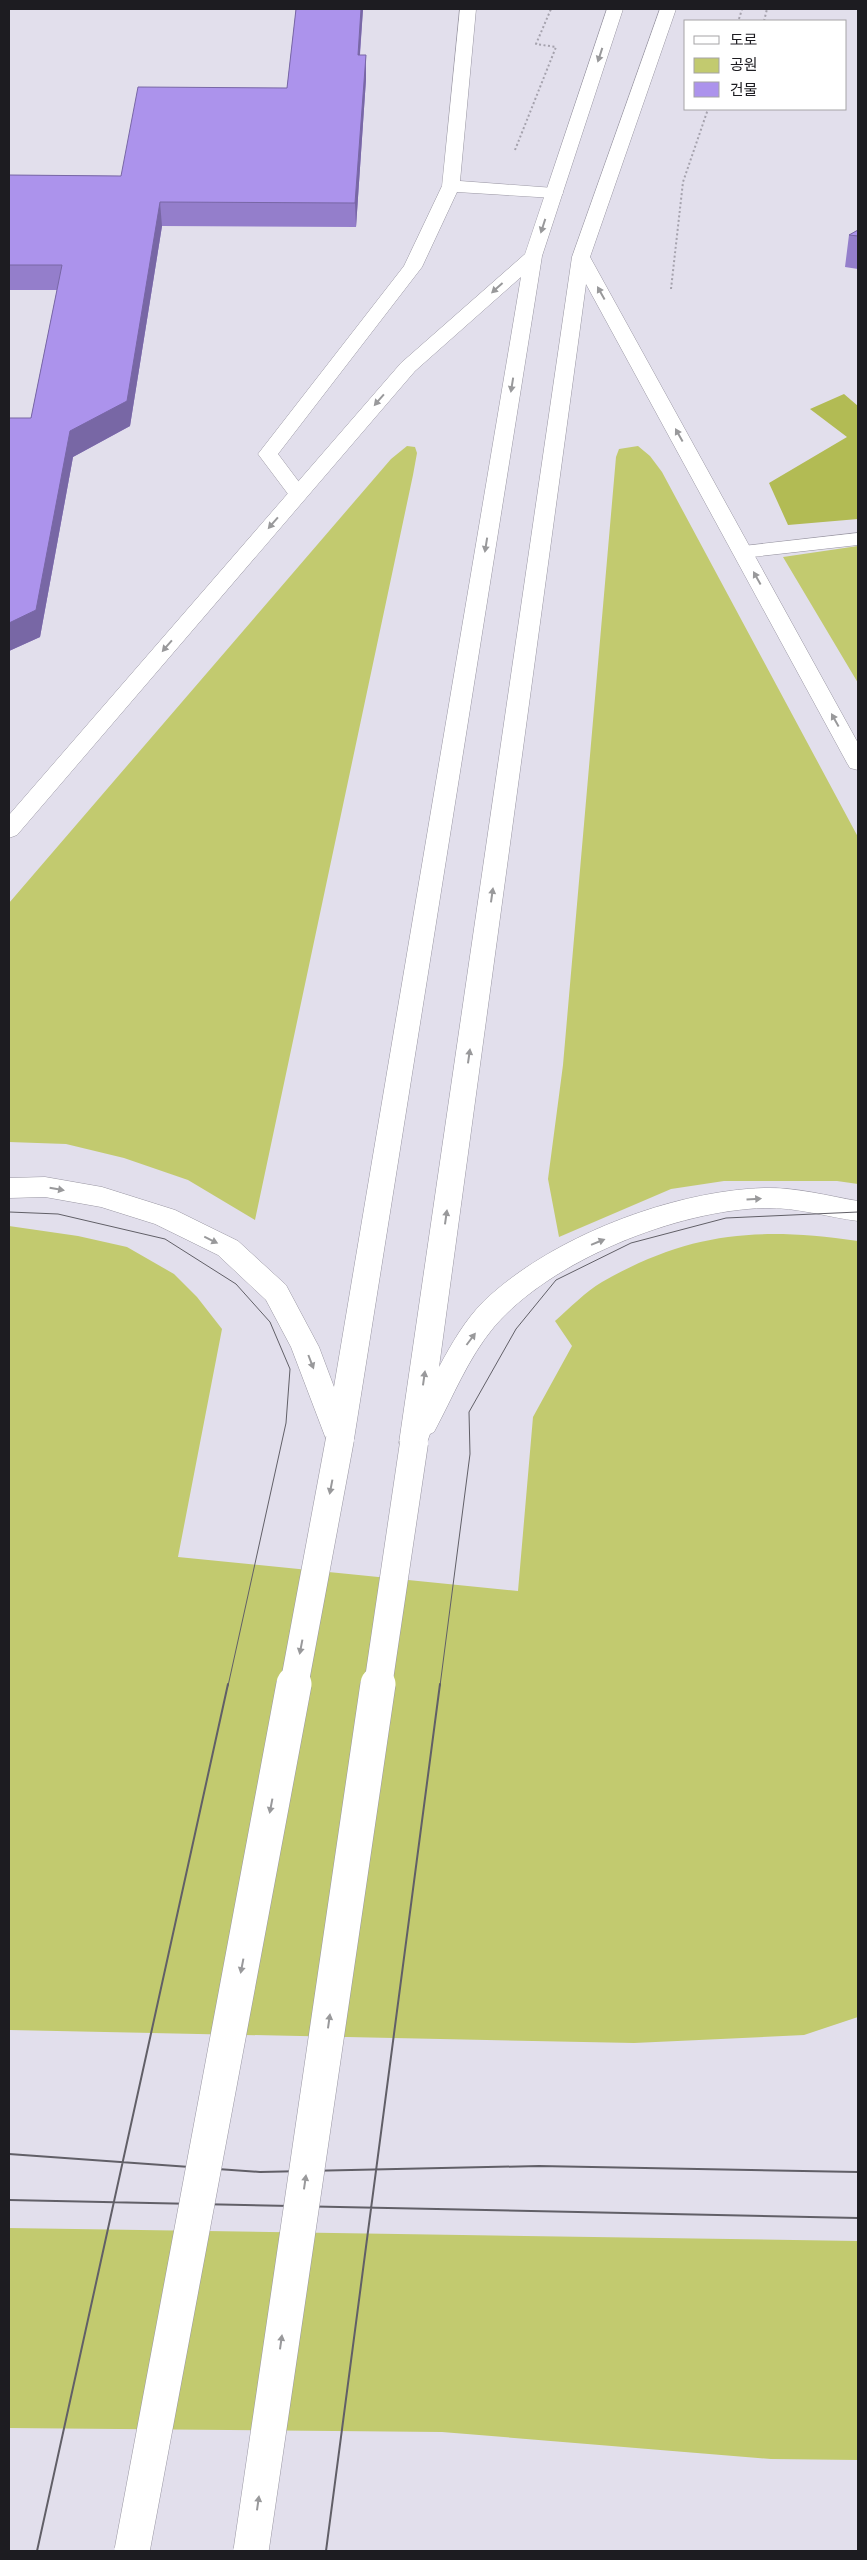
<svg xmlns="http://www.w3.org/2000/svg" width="867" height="2560" viewBox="0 0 867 2560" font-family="Merriweather,'Noto Sans KR',serif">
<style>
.green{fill:#c2ca6f}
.forest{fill:#b2bb54}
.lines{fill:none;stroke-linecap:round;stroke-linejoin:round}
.service-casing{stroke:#9996a2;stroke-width:1}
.minor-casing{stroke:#9996a2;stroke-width:1}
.trunk-casing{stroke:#9996a2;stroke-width:1}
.path{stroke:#a5a2ad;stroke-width:2;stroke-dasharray:2 2.5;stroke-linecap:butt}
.service{fill:#fff;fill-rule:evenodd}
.minor{fill:#fff;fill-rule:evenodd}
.trunk{fill:#fff;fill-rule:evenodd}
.tram-far1{stroke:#615f67;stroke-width:1}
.tram{stroke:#615f67;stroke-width:2}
.trunk-bridge-far1-casing{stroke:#9996a2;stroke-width:29;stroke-linecap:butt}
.trunk-bridge-casing{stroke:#9996a2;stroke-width:36;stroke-linecap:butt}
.trunk-bridge-far1{stroke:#fff;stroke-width:28}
.trunk-bridge{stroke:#fff;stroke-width:35}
.wall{fill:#947ecb}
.shaded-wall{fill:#7867a5}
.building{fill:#ac93ec;stroke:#7867a5}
.oneway{fill:#99999b}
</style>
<rect width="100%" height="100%" fill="#e2dfec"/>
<path class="green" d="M407,446L415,447L417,453L413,475L255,1220L188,1180L124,1158L66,1144L9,1142V903L391,459Z
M638,446L650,456L662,472L858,837V1184L837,1181H724L671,1189L559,1237L548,1179L563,1065L616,457L619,449Z
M858,546V683L783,557Z
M9,1226L78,1236L127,1247L174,1274L197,1297L222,1329L178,1557L518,1591L533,1417L572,1346L555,1321C570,1308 585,1292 602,1282C691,1231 759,1227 858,1241V2017L804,2035L634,2043L9,2030Z
M9,2228L858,2241V2460L771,2459L442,2432L9,2428Z"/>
<path class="forest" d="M844,394L858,406V519L788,525L769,483L847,437L810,409Z"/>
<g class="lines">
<g class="service-casing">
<path id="service" d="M858,533V545L743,558L736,556L733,552L736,548L743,546Z"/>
</g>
<g class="minor-casing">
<path id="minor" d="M460,9H476L460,181L554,188L560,189L563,193L560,197L554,198L457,192L422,267L278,454L308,494L305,498H291L258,454L404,266L442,186Z"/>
</g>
<g class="trunk-casing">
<path id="trunk" d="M607,9H623L542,256L354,1439L350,1447L340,1451L330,1447L326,1439L291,1347L266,1300L218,1255L155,1224L101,1207L45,1197L9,1198V1178L45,1177L102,1187L175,1210L238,1241L286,1285L319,1347L334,1387L521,277L415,371L17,835L9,838V815L401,363L525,254Z
M660,9H676L590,257L858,743V770L850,768L847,763L586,284L439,1367C452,1343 465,1320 484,1301C551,1237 672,1191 764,1188C796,1187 828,1196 858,1201V1221C827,1217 796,1207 765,1208C678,1210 551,1260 494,1327C468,1358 453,1397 434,1432L430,1434L424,1451L414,1455L404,1451L399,1443L572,257Z"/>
</g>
<path class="path" d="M739,19L742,9
M764,21L767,9
M515,150L556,47L536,44L551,9
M671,289L683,182L708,109"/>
<use href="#service" class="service"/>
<use href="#minor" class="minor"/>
<use href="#trunk" class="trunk"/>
<path class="tram-far1" d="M9,1212L58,1214L165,1239L236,1284L270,1322L290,1369L286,1423L228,1686
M440,1686L470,1454L469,1412L516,1329L556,1280L631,1243L726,1218L858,1212"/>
<path class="tram" d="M9,2154L260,2172L539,2166L858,2172
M9,2200L858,2218
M37,2551L228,1684
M326,2551L440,1684"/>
<g class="trunk-bridge-far1-casing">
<path id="trunk-bridge-far1" d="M294,1686L340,1439
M378,1686L414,1443"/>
</g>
<g class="trunk-bridge-casing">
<path id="trunk-bridge" d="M132,2551L294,1684
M251,2551L378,1684"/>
</g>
<use href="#trunk-bridge-far1" class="trunk-bridge-far1"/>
<use href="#trunk-bridge" class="trunk-bridge"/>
</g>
<path class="wall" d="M296,9H363L360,55H366V79L356,227L162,226L130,426L73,457L40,637L9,651V418H31L57,290H9V175L121,176L287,88Z
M858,230V269L845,267L849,235Z"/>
<path class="shaded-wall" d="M361,9H363L358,79V55Z
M366,55V79L356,227L355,203Z
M160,202L162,226L130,426L73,457L40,637L9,651V623L70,431Z"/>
<path class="building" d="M296,9H361L358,55H366L355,203L160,202L127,401L70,431L36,610L9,623V418H31L62,265H9V175L121,176L138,87L287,88Z
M858,230V236L849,235Z"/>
<defs><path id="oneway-solid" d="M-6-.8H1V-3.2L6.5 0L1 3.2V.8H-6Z" transform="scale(1.25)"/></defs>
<g class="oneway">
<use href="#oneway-solid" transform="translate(600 55) rotate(108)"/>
<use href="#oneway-solid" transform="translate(543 226) rotate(108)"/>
<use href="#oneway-solid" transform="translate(497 288) rotate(138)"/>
<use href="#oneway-solid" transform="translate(601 293) rotate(-119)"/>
<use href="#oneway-solid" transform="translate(512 385) rotate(99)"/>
<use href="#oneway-solid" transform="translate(379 400) rotate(131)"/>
<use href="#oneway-solid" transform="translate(679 435) rotate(-119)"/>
<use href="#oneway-solid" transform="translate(273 523) rotate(131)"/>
<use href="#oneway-solid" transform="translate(486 545) rotate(99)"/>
<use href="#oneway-solid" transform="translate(757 578) rotate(-119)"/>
<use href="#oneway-solid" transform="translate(167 646) rotate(131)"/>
<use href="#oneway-solid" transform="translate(835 720) rotate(-119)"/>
<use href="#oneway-solid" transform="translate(492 895) rotate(-82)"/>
<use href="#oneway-solid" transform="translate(469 1056) rotate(-82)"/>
<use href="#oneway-solid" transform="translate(57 1189) rotate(10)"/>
<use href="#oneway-solid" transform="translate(754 1199) rotate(-4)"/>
<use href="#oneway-solid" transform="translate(446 1217) rotate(-82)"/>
<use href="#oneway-solid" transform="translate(211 1240) rotate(26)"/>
<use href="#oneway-solid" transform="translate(598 1242) rotate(-22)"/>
<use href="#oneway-solid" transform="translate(471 1339) rotate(-53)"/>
<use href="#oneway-solid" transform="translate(311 1362) rotate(69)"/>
<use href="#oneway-solid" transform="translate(424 1378) rotate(-82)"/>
<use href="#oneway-solid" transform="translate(331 1487) rotate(101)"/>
<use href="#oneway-solid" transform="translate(301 1647) rotate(101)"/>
<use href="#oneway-solid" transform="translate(271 1806) rotate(101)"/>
<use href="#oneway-solid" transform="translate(242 1966) rotate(101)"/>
<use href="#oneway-solid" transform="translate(329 2021) rotate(-82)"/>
<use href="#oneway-solid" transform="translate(305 2182) rotate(-82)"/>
<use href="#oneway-solid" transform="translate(281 2342) rotate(-82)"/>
<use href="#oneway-solid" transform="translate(258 2503) rotate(-82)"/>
</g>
<rect width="867" height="2560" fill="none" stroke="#1d1c21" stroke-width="20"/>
<rect x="684" y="20" width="162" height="90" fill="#ffffff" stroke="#a5a4a6"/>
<rect x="694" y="36" width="25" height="8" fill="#ffffff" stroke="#a5a4a6"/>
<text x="730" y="45" font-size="15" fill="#1d1c21">도로</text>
<rect x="694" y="58" width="25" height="15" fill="#c2ca6f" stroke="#a5a4a6"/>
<text x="730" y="70" font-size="15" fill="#1d1c21">공원</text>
<rect x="694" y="82" width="25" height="15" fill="#ac93ec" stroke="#a5a4a6"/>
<text x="730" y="95" font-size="15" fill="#1d1c21">건물</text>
</svg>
